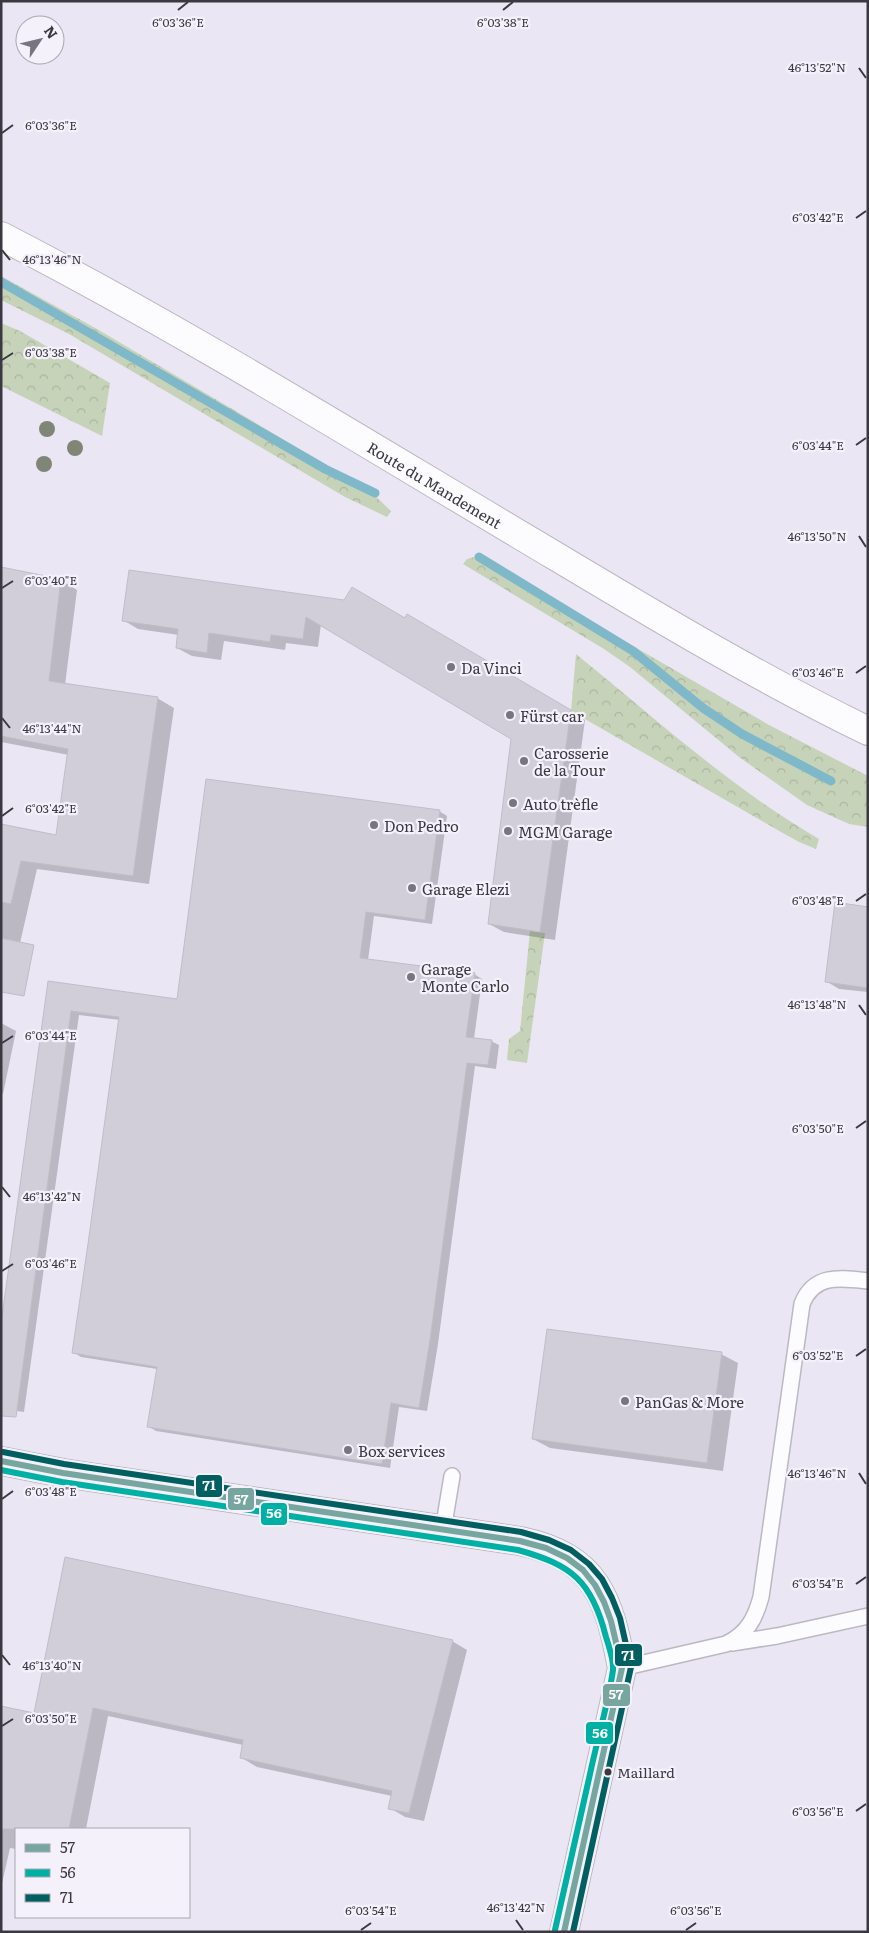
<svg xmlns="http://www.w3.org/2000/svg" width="869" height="1933" viewBox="0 0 869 1933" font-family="Literata,serif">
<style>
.forest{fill:url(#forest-crowns)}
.shadow{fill:#0003}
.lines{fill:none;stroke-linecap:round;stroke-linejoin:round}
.stream{stroke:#7fb9c9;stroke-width:9}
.building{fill:#d2ced9;stroke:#c1bdc8}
.service-casing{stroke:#bcb8c3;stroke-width:18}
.minor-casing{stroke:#bcb8c3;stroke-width:30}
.secondary-casing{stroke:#bcb8c3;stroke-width:30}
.service{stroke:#fcfbfd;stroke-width:15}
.minor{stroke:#fcfbfd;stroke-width:28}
.secondary{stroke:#fcfbfd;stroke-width:28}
.bus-1-casing{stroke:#f4f1fb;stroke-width:10}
.bus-2-casing{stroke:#f4f1fb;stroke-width:10}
.bus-3-casing{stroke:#f4f1fb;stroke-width:10}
.bus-1{stroke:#76a69f;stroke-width:6}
.bus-2{stroke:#00b0a4;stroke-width:6}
.bus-3{stroke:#005f61;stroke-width:6}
.tree{fill:#7f8675}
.ticks{fill:none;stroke:#3b3842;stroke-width:2}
.poi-dot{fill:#797580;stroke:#f4f1fb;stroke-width:2}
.bus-dot{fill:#3b3842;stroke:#f4f1fb;stroke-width:2}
.labels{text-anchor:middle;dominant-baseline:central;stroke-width:4.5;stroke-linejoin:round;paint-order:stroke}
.bus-label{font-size:14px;fill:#3b3842;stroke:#f4f1fb;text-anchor:start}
.street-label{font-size:15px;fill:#3b3842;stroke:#f4f1fb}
.poi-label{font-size:15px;fill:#3b3842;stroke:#f4f1fb;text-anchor:start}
.ticks-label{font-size:12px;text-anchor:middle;fill:#3b3842;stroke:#f4f1fb;stroke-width:4.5;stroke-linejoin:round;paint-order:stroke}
.line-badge{stroke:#f4f1fb;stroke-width:2}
.badge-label{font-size:14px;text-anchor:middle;font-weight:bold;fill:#fff}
</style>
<defs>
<pattern id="forest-crowns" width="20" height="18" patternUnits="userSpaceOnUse" patternTransform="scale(1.25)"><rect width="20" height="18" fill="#c6d3b9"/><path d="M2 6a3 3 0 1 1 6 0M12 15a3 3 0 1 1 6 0" fill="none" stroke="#abb6a0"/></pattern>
</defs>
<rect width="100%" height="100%" fill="#ebe6f4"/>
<path class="forest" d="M1,276L97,329L369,490L391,511L387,517L345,497L69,334L1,300Z
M1,323L20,331L110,383L102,436L1,386Z
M474,557L485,560L769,725L868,776V827L849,824L807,805L739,757L630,667L604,649L463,564L467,559Z
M576,654C655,718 731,788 819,839L816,849L799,842L781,832L571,711Z
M530,931L545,933L527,1063L507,1060L509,1039L520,1031Z"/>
<path class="shadow" d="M1,568L61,580L77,590L65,685L157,698L174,708L149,884L37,869L15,965L1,962V825L57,836L69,755L1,742Z
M130,571L406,619L408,616L585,720L555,940L504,932L489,924L512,738L321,624L318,647L286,643L285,650L224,641L221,660L192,656L177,648L179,635L138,629L123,620Z
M439,811L447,816L432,924L374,916L368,960L474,974L482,979L474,1039L491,1041L499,1045L496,1069L475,1066L438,1344L427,1411L399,1407L390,1468L156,1431L148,1426L157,1369L81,1357L73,1352L120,1020L79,1015L24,1412L1,1409L49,983L178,1000Z
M868,908V992L839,989L826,981Z
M1,1023L16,1031L3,1094L1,1093Z
M721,1354L738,1363L723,1471L550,1448L533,1439Z
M452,1641L467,1650L424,1821L405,1817L390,1808L392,1796L257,1767L242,1758L243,1745L108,1716L86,1829H16V1849L10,1848L1,1888V1707L35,1714Z"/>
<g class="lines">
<path class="stream" d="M1,282L325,469L375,493
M479,557L633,651L703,708L742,734L831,781"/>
</g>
<path class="building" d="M1,567L61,579L49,681L158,697L133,876L21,861L11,904L1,902V824L56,835L68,749L1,736Z
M129,570L344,600L352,587L405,618L407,614L571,710L540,932L488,924L511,739L306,617L303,639L271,635L270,642L209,633L207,653L176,648L178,629L122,621Z
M206,779L440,810L425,920L366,912L360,958L475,973L466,1037L492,1040L488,1065L467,1063L430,1340L419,1408L391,1403L382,1464L147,1427L157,1367L72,1353L88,1244L119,1017L71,1011L16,1417L1,1416V1324L48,981L177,999Z
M835,902L868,907V988L825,982Z
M1,938L34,945L24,996L1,992Z
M547,1329L722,1352L707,1463L532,1439Z
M65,1557L453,1640L409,1813L388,1809L392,1791L240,1758L243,1740L93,1708L69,1829H1V1706L34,1713Z"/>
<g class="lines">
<g class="service-casing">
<path id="service" d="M443,1530L452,1476
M732,1643L777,1636L868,1616
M622,1668L726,1644C747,1634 755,1619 761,1597L802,1304C814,1273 841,1278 868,1281"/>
</g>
<g class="minor-casing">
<path id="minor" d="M1,1461L63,1473L520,1541C597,1557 609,1599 622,1668L564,1932"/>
</g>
<g class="secondary-casing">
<g id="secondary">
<path id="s1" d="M1,236C191,334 373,448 557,557C659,618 761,679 868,731"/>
</g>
</g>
<use href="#service" class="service"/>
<use href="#minor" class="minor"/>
<use href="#secondary" class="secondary"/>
<g class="bus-1-casing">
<path id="bus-1" d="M1,1461L63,1473L520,1541L546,1548L567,1558L583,1570L595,1585L604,1602L611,1621L622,1668L564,1932"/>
</g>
<g class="bus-2-casing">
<path id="bus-2" d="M1,1470L62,1482L518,1550C572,1565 592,1581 606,1637C609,1647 614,1660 613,1670C608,1705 597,1740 590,1774C578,1826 567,1878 555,1930"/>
</g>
<g class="bus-3-casing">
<path id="bus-3" d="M3,1452L64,1464L521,1532L549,1540L571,1550L589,1564L602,1579L612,1598L620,1618L631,1667L573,1932"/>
</g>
<use href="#bus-1" class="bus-1"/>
<use href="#bus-2" class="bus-2"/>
<use href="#bus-3" class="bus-3"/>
</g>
<g class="tree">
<circle cx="47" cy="429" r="8"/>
<circle cx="75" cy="448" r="8"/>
<circle cx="44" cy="464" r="8"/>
</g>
<path class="ticks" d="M178,10L188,2M503,10L513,2M859,68L866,78M2,133L13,125M856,218L866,211M2,250L10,260M2,360L13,353M856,445L866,438M859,536L866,547M2,588L13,581M856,673L866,666M2,718L10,728M2,816L13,808M856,901L866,894M859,1005L866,1015M2,1043L13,1036M856,1128L866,1121M2,1187L10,1197M2,1271L13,1264M856,1356L866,1349M859,1473L866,1484M2,1499L13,1491M856,1584L866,1577M2,1655L10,1665M2,1726L13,1719M856,1811L866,1804M516,1920L523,1930M361,1930L371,1923M686,1930L696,1923"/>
<g class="poi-dot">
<circle cx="451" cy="667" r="5"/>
<circle cx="510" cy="715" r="5"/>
<circle cx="524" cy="761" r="5"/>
<circle cx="513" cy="803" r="5"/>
<circle cx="374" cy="825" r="5"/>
<circle cx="508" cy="831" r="5"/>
<circle cx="412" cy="888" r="5"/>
<circle cx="411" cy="977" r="5"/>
<circle cx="625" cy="1401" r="5"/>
<circle cx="348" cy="1450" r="5"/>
</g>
<circle class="bus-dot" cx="608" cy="1772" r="4.5"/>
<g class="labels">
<g class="bus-label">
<text x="617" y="1772">Maillard</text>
</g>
<g class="street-label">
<text stroke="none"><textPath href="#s1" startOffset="500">Route du Mandement</textPath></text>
</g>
<g class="poi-label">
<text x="461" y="667">Da Vinci</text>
<text x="520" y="715">Fürst car</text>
<text x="534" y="752">Carosserie<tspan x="534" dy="17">de la Tour</tspan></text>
<text x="523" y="803">Auto trèfle</text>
<text x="384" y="825">Don Pedro</text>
<text x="518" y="831">MGM Garage</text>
<text x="422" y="888">Garage Elezi</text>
<text x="421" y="968">Garage<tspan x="421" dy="17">Monte Carlo</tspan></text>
<text x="635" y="1401">PanGas &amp; More</text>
<text x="358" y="1450">Box services</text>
</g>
</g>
<g class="ticks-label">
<text x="178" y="27">6°03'36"E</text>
<text x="503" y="27">6°03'38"E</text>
<text x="817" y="72">46°13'52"N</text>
<text x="51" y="130">6°03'36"E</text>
<text x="818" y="222">6°03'42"E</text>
<text x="52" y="264">46°13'46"N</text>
<text x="51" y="357">6°03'38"E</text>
<text x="818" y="450">6°03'44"E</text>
<text x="817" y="541">46°13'50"N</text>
<text x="51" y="585">6°03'40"E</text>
<text x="818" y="677">6°03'46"E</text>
<text x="52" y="733">46°13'44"N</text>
<text x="51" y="813">6°03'42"E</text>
<text x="818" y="905">6°03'48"E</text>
<text x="817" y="1009">46°13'48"N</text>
<text x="51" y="1040">6°03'44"E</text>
<text x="818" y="1133">6°03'50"E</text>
<text x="52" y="1201">46°13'42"N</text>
<text x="51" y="1268">6°03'46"E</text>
<text x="818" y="1360">6°03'52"E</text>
<text x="817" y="1478">46°13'46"N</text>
<text x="51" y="1496">6°03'48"E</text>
<text x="818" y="1588">6°03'54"E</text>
<text x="52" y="1670">46°13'40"N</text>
<text x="51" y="1723">6°03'50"E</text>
<text x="818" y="1816">6°03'56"E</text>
<text x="516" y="1912">46°13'42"N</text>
<text x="371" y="1915">6°03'54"E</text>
<text x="696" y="1915">6°03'56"E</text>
</g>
<g class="line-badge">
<rect x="195" y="1474" width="28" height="24" rx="5" fill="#005f61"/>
<rect x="227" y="1487" width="28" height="24" rx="5" fill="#76a69f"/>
<rect x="260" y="1502" width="28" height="24" rx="5" fill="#00b0a4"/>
<rect x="614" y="1643" width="29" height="24" rx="5" fill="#005f61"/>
<rect x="602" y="1683" width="29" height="24" rx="5" fill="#76a69f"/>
<rect x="585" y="1721" width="29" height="24" rx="5" fill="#00b0a4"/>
</g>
<g class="badge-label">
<text x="209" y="1490">71</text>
<text x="241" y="1504">57</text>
<text x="274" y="1518">56</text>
<text x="628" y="1660">71</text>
<text x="616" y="1699">57</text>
<text x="600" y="1738">56</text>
</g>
<rect width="869" height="1933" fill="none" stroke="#3b3842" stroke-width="5"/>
<rect x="15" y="1828" width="175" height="90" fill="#f4f1fb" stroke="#aaa7b1"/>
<rect x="25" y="1844" width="25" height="8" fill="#76a69f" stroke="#aaa7b1"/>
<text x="60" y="1853" font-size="15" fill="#3b3842">57</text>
<rect x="25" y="1869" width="25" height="8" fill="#00b0a4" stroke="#aaa7b1"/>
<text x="60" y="1878" font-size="15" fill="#3b3842">56</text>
<rect x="25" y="1894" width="25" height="8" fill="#005f61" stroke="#aaa7b1"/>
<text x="60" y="1903" font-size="15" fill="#3b3842">71</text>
<g transform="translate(40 40) rotate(55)"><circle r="24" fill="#f4f1fb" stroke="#aaa7b1"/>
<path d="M0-4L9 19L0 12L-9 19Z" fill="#797580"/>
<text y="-8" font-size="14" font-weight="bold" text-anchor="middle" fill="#3b3842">N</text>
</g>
</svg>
